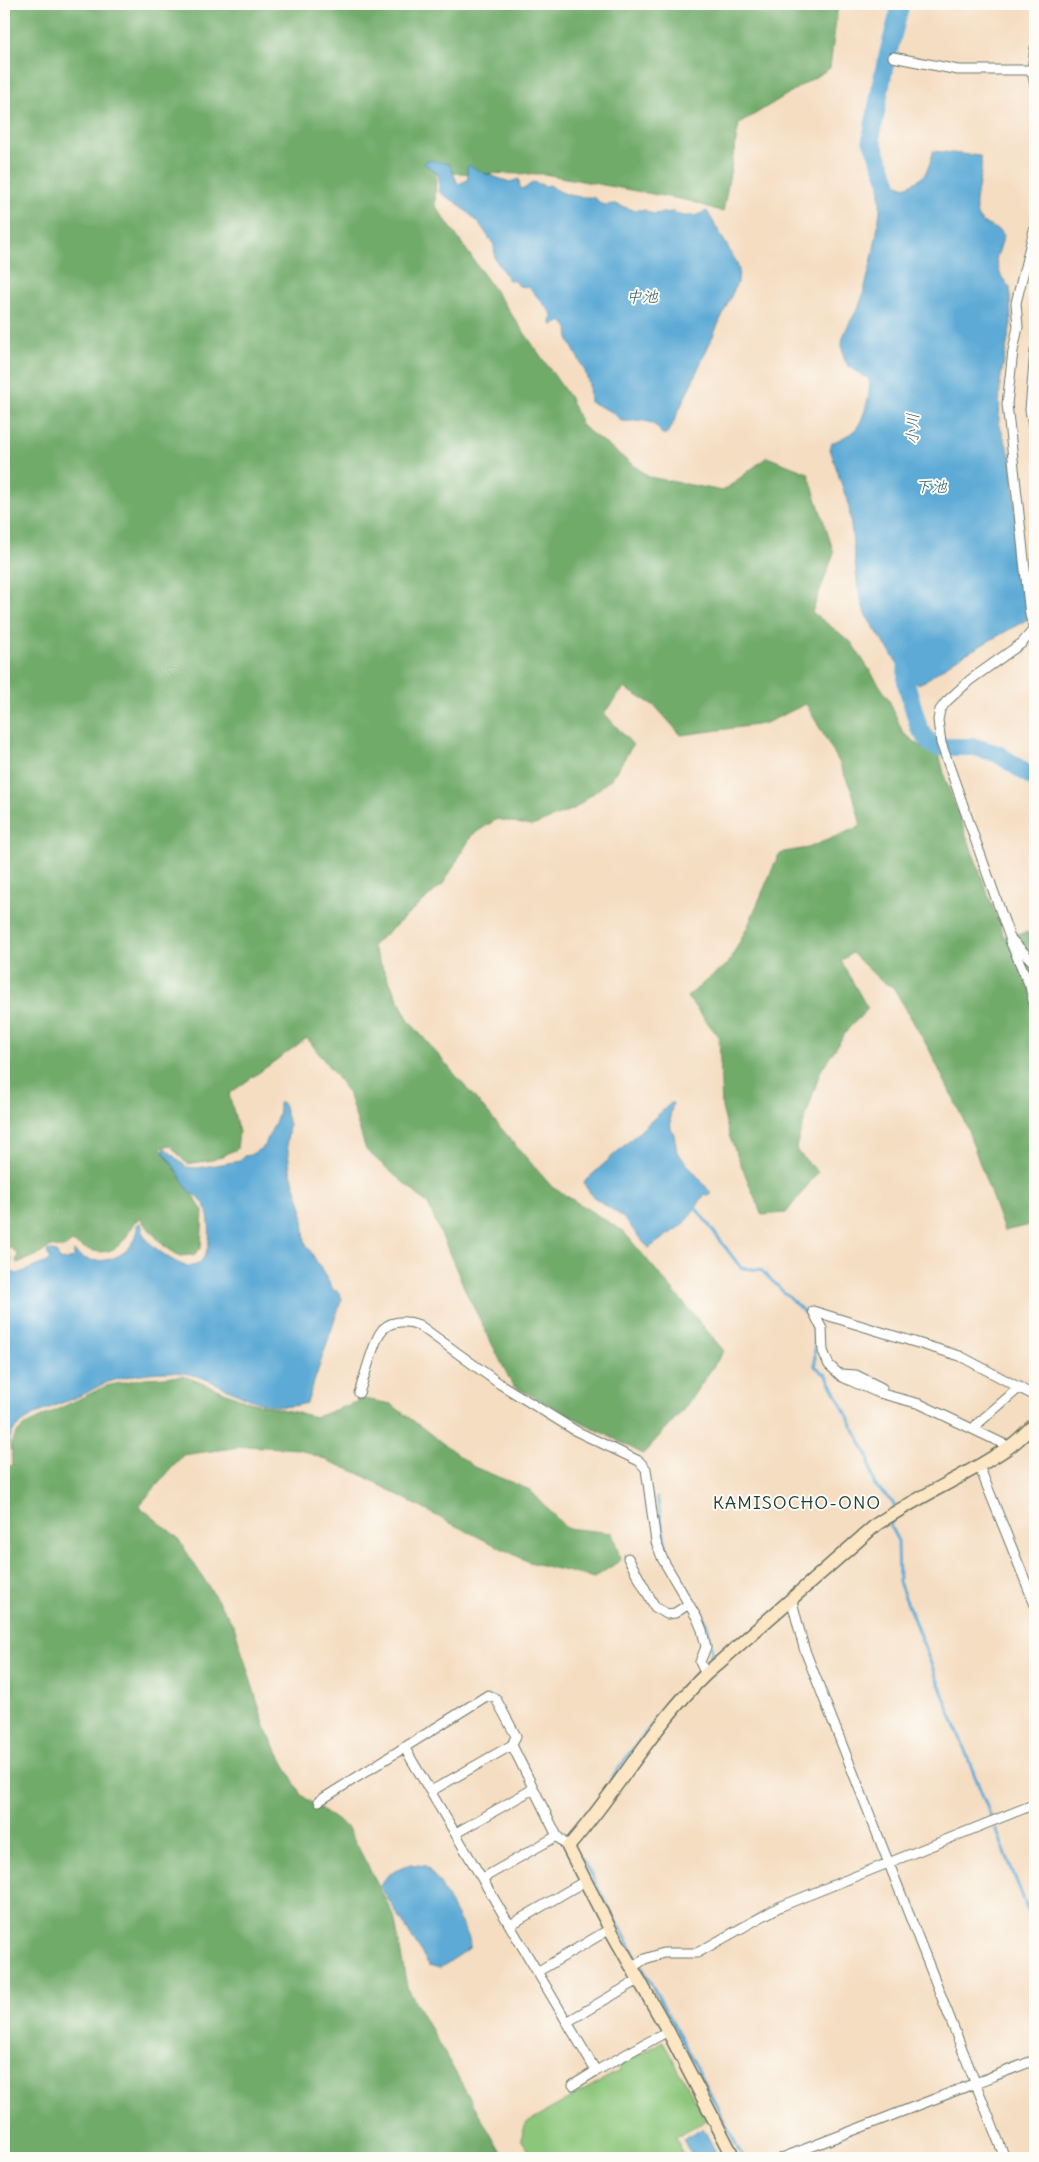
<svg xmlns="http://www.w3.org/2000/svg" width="1039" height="2162" viewBox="0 0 1039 2162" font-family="Delius,'Klee One',sans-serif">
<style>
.green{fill:#8cc67a;stroke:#568257}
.forest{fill:#71ab6a;stroke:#48744f}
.water{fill:#5daad6;stroke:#3e7485}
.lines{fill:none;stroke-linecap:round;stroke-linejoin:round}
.stream{stroke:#5daad6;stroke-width:3}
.river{stroke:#5daad6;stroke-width:18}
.street-casing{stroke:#6a7565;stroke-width:11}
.secondary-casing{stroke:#6a7565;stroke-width:15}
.street{stroke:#fff;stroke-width:9}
.secondary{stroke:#fce6c4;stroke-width:12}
.labels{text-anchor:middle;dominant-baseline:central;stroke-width:4;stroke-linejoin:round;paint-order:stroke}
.water-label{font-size:16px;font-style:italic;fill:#325e65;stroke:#fdfcf7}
.quarter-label{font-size:18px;letter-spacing:1px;fill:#1f3d34;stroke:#fdfcf7}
</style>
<rect width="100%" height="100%" fill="#fdfcf7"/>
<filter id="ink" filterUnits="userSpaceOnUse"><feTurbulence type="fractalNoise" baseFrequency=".02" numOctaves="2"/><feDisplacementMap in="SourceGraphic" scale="10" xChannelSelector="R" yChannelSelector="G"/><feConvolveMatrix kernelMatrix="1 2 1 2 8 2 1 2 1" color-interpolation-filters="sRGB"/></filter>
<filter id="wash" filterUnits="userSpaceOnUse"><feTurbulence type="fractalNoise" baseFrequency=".0096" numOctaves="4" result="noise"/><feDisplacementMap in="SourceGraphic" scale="20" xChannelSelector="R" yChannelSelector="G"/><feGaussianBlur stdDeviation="1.12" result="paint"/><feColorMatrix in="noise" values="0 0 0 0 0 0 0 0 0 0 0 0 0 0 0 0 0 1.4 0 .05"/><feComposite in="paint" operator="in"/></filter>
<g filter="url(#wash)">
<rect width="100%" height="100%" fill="#f5ddc1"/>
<path class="green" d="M663,2041L706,2120L675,2137L686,2158H534L521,2139L526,2123L620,2070L618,2066Z"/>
<path class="forest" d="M4,4H838L830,68L739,124L723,212L690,201L544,174L436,173L435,205L570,398L582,426L649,477L723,491L767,457L808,473L834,553L812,612L851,642L888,698L903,733L922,747L939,753L945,778L1004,937L1035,931V1224L1004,1231L966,1125L930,1051L893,987L881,981L852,953L841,961L868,1009L848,1029L820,1072L796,1147L797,1151L818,1172L786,1213L762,1215L730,1138L722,1108L719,1037L687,997L708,979L728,964L747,928L778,856L784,852L808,848L861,826L853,794L838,760L806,704L764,724L681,735L655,706L624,688L604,713L633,745L612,778L574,809L532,826L497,819L472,835L443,884L372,946L409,1021L524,1155L552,1187L623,1231L724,1351L684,1409L643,1454L513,1386L467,1294L428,1204L366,1150L348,1092L307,1038L229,1094L239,1132L237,1149L213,1160L187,1164L170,1145L161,1148L203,1211L201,1248L194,1255L179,1256L163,1245L140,1219L134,1222C120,1255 102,1259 72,1242C64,1249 60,1249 51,1246L40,1254L17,1263L16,1262L18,1255L11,1248L4,1251Z
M184,1376L249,1402L316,1417L364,1399L391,1404L474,1467L530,1490L566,1528L612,1533L621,1560L594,1578L529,1562L444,1520L358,1473L299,1449L247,1446L183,1455L139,1506L177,1537L234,1626L266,1730L301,1795L348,1828L394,1916L407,1987L504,2158H4V1465L7,1467L12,1465L11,1443L17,1433L25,1425L106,1386L145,1378Z"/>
<path class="water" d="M933,151L980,156C986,173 969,205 979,218C984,226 998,227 1004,235L996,260L1001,276L1010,288L1011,323L1000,382L999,424L1012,460L1017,531L1014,547L1029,608L1028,619L953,661L925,681L918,684L908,677L896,661L865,614L858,588L849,507L830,449L832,443C840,439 850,435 856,429C864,420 872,390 869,379C853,369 843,368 842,346C841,331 856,316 861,301C870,272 876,241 880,211C881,199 878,188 882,177L905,187C926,178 928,172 933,151Z
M430,160L449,164L458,184L468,180L467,167L469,165L486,174L510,182L519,179L520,188L524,189L533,182L546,186L550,185C561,195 579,198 593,197L603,205L615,204L633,210H645L652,214L673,212L682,216H694L707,211L737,263L739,270L738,281L670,430L666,434H662C651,416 640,422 622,421L612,412L590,402L589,385L585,371L569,341L568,328L562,321L553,325L551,324L552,314L529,287L519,286L515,281L509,280L495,259L494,245L479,223L457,203L439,192C439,175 441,173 425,165V162Z
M279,1103H283L289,1125L287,1141L290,1170L302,1208L305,1242L334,1291L337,1290L342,1298L307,1403C260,1417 231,1384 189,1374C163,1369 131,1374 106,1383C97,1386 88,1393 79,1396C59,1405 35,1411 18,1426C7,1435 9,1448 6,1460L4,1459V1258L12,1257L9,1270L17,1274L47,1262L50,1258L47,1253L48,1250L56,1252L60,1261L74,1258V1251C94,1273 141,1255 137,1225L140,1223C144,1228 142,1233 145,1237C152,1247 168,1258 178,1263C212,1279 213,1227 206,1208C203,1199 193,1196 188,1189C179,1176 172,1162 163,1150L165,1148L186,1167L197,1168L240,1161L244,1156L250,1155L265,1146C270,1128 280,1122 279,1103Z
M671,1103H673L670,1116L671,1129L674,1134L677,1152L712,1194L709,1196L705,1194L685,1223L649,1248C638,1239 632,1225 621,1216C608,1205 589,1199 584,1182Z
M410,1864L426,1866L440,1884L469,1938L470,1947L467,1950L440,1968L429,1965L380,1886L388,1875Z
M703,2128L719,2158H693L683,2139Z"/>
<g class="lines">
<path class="stream" d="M693,1204L741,1268L761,1270L805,1313
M811,1321L814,1324L815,1366L827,1376L868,1456L874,1484L895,1505L894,1509
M892,1520L890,1526L898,1541L899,1582L991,1817
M610,1781L629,1754L679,1690L709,1661L712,1651L708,1628L702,1613L682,1580L667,1550L657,1497
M996,1829L1035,1928
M582,1859L685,2045L743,2158"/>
<path class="river" d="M895,200L871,139L884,69L901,4
M907,652L906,683L919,728L930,743L937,747H975L998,754L1035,779"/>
</g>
</g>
<g filter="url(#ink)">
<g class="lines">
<g class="street-casing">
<path id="street" d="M1035,48L1032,70L1035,86
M893,57L958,70H1032
M1035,226L1016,303L1018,327L1013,351L1007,404L1030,615L1034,629L1022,643L970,680L946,702L940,710L938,720L941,743L1010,938L1035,964
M1035,351L1030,410L1035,437
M1010,941L1030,986L1035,1009
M813,1311L822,1329L823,1351L829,1365L842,1377L879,1393L920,1404L1010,1447
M813,1311L960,1356L1035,1396
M841,1374L856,1375L882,1388
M359,1393C364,1379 373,1344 380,1333C388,1320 406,1320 419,1325L500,1384L576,1431L639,1461L646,1469L656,1542L663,1560L697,1618L702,1630L706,1647L700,1662L706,1674
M976,1425L1020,1387
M979,1466L1035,1605
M628,1558L655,1607L667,1614L675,1613L689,1604
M791,1598L804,1648L1005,2158
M404,1747L596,2071L668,2031
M431,1791L512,1745
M319,1801L488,1695L496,1699L516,1736L512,1745L557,1836L568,1847
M456,1833L533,1789
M483,1878L557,1836
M510,1925L585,1881
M633,1967L645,1959L663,1953H697L779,1907L1035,1804
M537,1972L610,1929
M567,2022L640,1979
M573,2085L596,2071
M782,2158L1035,2060"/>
</g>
<g class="secondary-casing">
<path id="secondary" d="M734,2158L668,2031L610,1929L568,1847C617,1792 652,1726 706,1674L877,1524C920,1495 967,1476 1009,1447C1019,1440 1027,1431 1035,1424"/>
</g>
<use href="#street" class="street"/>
<use href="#secondary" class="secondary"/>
</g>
</g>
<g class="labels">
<g class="water-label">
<text x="642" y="296">中池</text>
<text transform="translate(912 429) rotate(-89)">小川</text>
<text x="931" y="486">下池</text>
</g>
<g class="quarter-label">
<text x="797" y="1502">KAMISOCHO-ONO</text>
</g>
</g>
<rect width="1039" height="2162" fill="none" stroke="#fdfcf7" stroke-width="20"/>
</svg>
